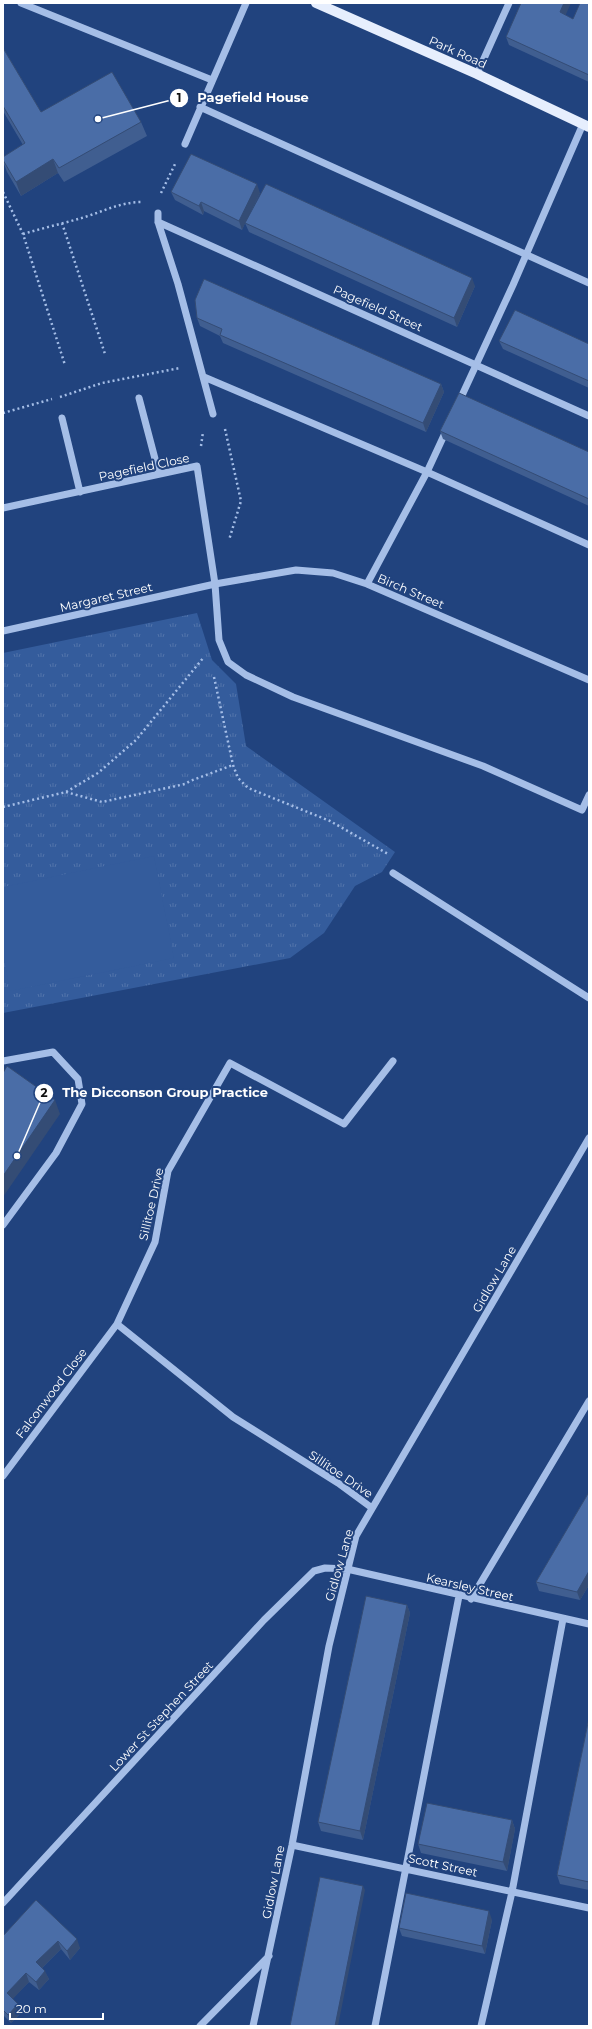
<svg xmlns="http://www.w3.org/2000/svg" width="592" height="2029" viewBox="0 0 592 2029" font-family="Montserrat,sans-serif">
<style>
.grass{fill:url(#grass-tufts)}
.garden{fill:#345c9c}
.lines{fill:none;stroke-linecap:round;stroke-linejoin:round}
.path{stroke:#a5bee7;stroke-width:2.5;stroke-dasharray:2 3;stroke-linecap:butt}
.minor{stroke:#a5bee7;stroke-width:7}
.major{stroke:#e6eefd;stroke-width:10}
.wall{fill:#405e90}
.shaded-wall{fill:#344c75}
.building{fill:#4a6da7;stroke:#344c75}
.labels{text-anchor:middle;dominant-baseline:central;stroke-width:4;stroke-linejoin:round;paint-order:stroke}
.street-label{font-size:12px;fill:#fff;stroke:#21437e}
.leader{fill:none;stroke:#fff;stroke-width:1.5}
.callout-dot{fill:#fff;stroke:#21437e;stroke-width:1.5}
.mark-label{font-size:12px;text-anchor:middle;font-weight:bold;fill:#111}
.callout-label{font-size:13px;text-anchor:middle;font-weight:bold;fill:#fff;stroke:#21437e;stroke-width:4;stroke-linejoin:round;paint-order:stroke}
</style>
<defs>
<pattern id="grass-tufts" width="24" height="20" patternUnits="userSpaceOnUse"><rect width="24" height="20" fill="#345c9c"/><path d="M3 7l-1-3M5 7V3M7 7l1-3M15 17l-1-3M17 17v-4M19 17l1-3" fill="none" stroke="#5274ab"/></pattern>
</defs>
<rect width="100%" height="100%" fill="#21437e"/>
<path class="grass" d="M197,613L212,660L236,684L246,746L395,852L382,872L355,886L324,933L290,958L3,1013V653Z"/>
<path class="garden" d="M154,856L174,958L10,991L3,954V887Z"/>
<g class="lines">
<path class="path" d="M3,192L23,234L65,365
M161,193L176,162
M62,223L105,354
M23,234C43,228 65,223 85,217C104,211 121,202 142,202
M60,397L102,383L180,368
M3,413L52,399
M225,429L241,501L229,540
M201,446L203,432
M214,677L233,765L238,778L248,788L330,821L388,854
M66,792L102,802L185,784L190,781L233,765
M3,807L66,792L98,773L136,740L204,657"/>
<path class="minor" d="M21,3L212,80
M477,74L509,3
M200,107L589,283
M185,144L246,3
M158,213V222L178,284L213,414
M158,222L589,416
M204,377L427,472L589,545
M139,398L159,474
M458,404L513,285L583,124
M62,418L80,492
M3,508L197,466L215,584L219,640L228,662L246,675L293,697L483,766L582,810L589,795
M367,584L427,472L446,431
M3,631L215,584L296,570L333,573L367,584L589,680
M393,873L589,998
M3,1061L53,1052L78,1079L82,1104L56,1153L3,1225
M3,1476L117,1324
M372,1508L338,1483L233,1417L117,1324L155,1242L168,1171L230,1063L344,1124L393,1061
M471,1599L589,1401
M292,1845L589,1908
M3,1903L264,1620L314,1571L325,1568L347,1569L589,1624
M200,2026L269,1956
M253,2026L292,1845L329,1646L356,1536L589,1138
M375,2026L459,1596
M481,2026L512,1892L563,1619"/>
<path class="major" d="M316,3L477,74L589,127"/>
</g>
<path class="wall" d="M589,3V82L509,45L506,37L565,15L573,19Z
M3,48L41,112L141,122L147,136L64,182L58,173L21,196L7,172L3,161V157L23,145L3,111Z
M171,192L260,193L247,221L475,286L457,327L249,232L245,223L242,230L204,211L203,215L175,200Z
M197,318L441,384L444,392L426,432L223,343L220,336L200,326Z
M499,341L589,344V388L503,349Z
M440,431L589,452V506L443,439Z
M589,1492V1585L580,1600L539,1591L536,1582Z
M407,1605L410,1613L363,1840L321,1831L318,1822Z
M589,1718V1890L560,1884L557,1875Z
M512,1820L515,1829L507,1871L421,1853L418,1844Z
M36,1900L80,1948L70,1960L61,1949L42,1968L49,1979L39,1990L29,1982L12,1999L21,2013L11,2023L3,2015V1936Z
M492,1920L485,1954L402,1936L399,1928Z"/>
<path class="shaded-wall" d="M564,3H571L563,21L560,12Z
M53,159L58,173L21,196L16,182Z
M257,184L260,193L242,230L239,221Z
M201,202L204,211L203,215L199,206Z
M472,278L475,286L457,327L454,318Z
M441,384L444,392L426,432L423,423Z
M55,1100L60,1114L3,1197V1176Z
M589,1571V1585L580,1600L577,1592Z
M407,1605L410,1613L363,1840L360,1831Z
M512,1820L515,1829L507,1871L503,1862Z
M363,1886L365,1890L338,2026H335Z
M489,1911L492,1920L485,1954L482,1946Z
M77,1939L80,1948L70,1960L67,1951Z
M58,1941L61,1949L39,1971L36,1962Z
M45,1971L49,1979L39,1990L36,1982Z
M26,1973L29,1982L10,2002L7,1993Z
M18,2004L21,2013L11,2023L8,2015Z"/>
<path class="building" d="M521,3H564L560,12L573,19L580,3H589V75L506,37Z
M3,48L41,112L112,72L141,122L59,168L53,159L16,182L3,160V157L25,143L3,106Z
M191,154L257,184L239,221L201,202L199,206L171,192Z
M266,184L472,278L454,318L245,223Z
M204,279L441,384L423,423L220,335L222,329L197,318L195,300Z
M515,310L589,344V381L499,341Z
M459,393L589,452V499L440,431Z
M7,1066L55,1100L3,1176V1073Z
M589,1492V1571L577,1592L536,1582Z
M366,1596L407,1605L360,1831L318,1822Z
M589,1718V1882L557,1875Z
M427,1803L512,1820L503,1862L418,1844Z
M320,1877L363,1886L335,2026H290Z
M406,1893L489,1911L482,1946L399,1928Z
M36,1900L77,1939L67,1951L58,1941L36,1962L45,1971L36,1982L26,1973L7,1993L18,2004L8,2015L3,2010V1936Z"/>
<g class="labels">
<g class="street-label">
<text transform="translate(458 52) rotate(24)">Park Road</text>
<text transform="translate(378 308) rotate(24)">Pagefield Street</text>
<text transform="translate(144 467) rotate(-12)">Pagefield Close</text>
<text transform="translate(411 591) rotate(23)">Birch Street</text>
<text transform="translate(106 597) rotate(-13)">Margaret Street</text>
<text transform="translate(151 1204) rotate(-77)">Sillitoe Drive</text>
<text transform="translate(494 1279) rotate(-60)">Gidlow Lane</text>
<text transform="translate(51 1393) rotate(-53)">Falconwood Close</text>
<text transform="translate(341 1474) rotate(34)">Sillitoe Drive</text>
<text transform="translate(339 1565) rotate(-74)">Gidlow Lane</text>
<text transform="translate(470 1587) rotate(13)">Kearsley Street</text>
<text transform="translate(161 1716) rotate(-47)">Lower St Stephen Street</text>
<text transform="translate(443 1865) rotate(12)">Scott Street</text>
<text transform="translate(273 1882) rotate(-79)">Gidlow Lane</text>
</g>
</g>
<path class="leader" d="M98 119L179 98M17 1156L44 1093"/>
<g class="callout-dot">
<circle cx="98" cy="119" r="4"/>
<circle cx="17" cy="1156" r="4"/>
<circle cx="179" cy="98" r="10"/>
<circle cx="44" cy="1093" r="10"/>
</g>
<g class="mark-label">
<text x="179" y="102">1</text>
<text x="44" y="1097">2</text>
</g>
<g class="callout-label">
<text x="253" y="102">Pagefield House</text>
<text x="165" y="1097">The Dicconson Group Practice</text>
</g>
<rect width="592" height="2029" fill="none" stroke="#ffffff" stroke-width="8"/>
<path d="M10 2013v6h93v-6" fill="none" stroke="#ffffff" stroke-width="2"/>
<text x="16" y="2013" font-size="12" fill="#ffffff" stroke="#21437e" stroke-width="3" paint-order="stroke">20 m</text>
</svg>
